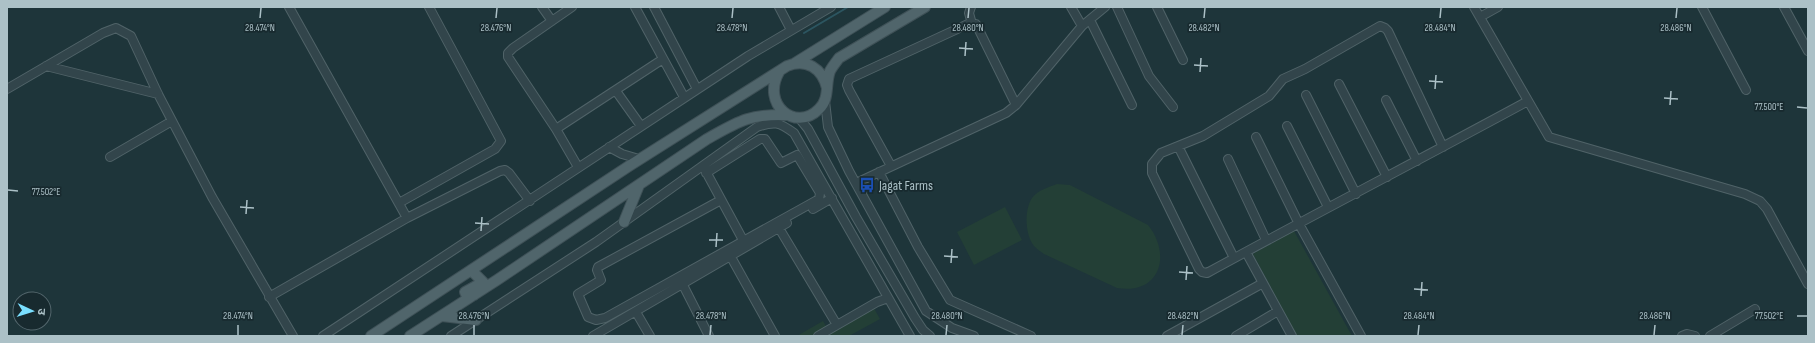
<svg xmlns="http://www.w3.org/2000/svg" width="1815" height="343" viewBox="0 0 1815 343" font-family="'Sofia Sans Condensed','Noto Sans Devanagari',sans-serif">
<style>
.green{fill:#233f36}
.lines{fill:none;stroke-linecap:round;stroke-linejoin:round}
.stream{stroke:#2c5560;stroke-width:2}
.minor-casing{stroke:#506368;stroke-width:10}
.major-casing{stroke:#3f5157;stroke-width:12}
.minor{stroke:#32454b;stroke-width:8}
.major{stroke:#50656b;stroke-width:10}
.ticks{fill:none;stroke:#acc1c7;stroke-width:1.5}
.labels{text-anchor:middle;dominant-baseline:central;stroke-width:3.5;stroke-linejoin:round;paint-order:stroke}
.poi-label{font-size:14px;fill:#acc1c7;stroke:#182a2f;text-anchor:start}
.ticks-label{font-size:10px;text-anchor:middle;fill:#acc1c7;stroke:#182a2f;stroke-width:3.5;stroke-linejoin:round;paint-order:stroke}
</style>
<rect width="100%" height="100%" fill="#1e353a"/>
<path class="green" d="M1057,184L1070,185L1148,225C1172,255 1160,295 1117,288L1044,254C1041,252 1037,249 1034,246C1025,235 1024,210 1032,198C1038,190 1049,187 1057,184Z
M1005,207L1022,240L974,265L957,232Z
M1294,231L1352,336H1297L1253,254Z
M871,303L880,319L849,336H797L823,321L827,328Z"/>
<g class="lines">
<path class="stream" d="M804,33L848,7"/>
<g class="minor-casing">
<path id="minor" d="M289,7L407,218
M542,7L552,21
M572,7L513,48L508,53V57L556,129L578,167
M635,7L684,97
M654,7L697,89
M779,7L791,30
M971,7L969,13L972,24
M1071,7L1082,26
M1117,7L1149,76L1173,107
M1157,7L1183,60
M1474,7L1549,137L1745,194L1760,201L1767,209L1808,284
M1702,7L1746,90
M1784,7L1808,51
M1480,17L1498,7
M1090,20L1132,105
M46,66L158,94
M1339,84L1387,177
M7,89L103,33L116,28L131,36L158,94L212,197L293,336
M616,91L641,126
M1306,95L1356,194
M1386,100L1417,161
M825,101L828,127L849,171L926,311L952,328L974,336
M799,118L808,129L856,217L915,318L923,330L930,336
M1287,126L1328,207
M556,129L663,59
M1256,137L1299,224L1361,336
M1178,146L1234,258
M609,147L622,154L639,159
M1443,147L1388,31L1385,28L1380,26L1305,69L1283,79L1269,96L1203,136L1161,153L1152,164V173L1199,269L1202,272L1207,273C1313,215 1421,159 1528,101
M110,157L172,121
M1228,159L1266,240
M891,166L849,90L847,85L849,79L968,24H976L1016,105
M704,168L743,240
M879,172L918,247L950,300L1031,336
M706,173L760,139H765L781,163L797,155L820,193L819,199L605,318L596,320L588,317L578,294L601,280L597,270L598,267L721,200
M856,183L1006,113L1016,105L1082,26L1105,7
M399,203L495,149L501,141L429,7
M813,209L832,198
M779,228L837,325
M1246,252L1292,336
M731,257L775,336
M683,285L709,336
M269,297L407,218L500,171L505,170L509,173L530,201
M636,312L650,336
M323,336L748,56L831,7
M451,336L596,242L757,127C775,121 779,122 794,133L910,336
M593,336L787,223
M818,336L877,302L888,298
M1167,336L1263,283
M1236,336L1278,311
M1682,336L1687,334L1695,336
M1710,336L1755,309"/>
</g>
<g class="major-casing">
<path id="major" d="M795,63L885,7
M779,72C761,104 795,133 819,109C830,99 825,84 830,71C832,67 836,62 839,58L925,7
M624,222L639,185
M471,270L483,282L465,292L466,294L474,295
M442,316L476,320
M371,336L629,166L787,66C806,58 822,68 827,88
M410,336L497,280L707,139C739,121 749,114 787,115"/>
</g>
<use href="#minor" class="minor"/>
<use href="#major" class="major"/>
</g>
<path class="ticks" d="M260,18L261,8M496,18L497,8M732,18L733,8M968,18L969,8M1204,18L1205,8M1440,18L1441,8M1676,18L1677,8M959,48L973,49M965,56L966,42M1194,65L1208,66M1200,72L1201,58M1429,81L1443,82M1435,89L1436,75M1664,98L1678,99M1670,105L1671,91M1797,107L1807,108M8,190L18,191M240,207L254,208M246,214L247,200M475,223L489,224M481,231L482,217M709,240H723M716,247L717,233M944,256L958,257M951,263L952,249M1179,272L1193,273M1186,280L1187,266M1414,289L1428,290M1421,296L1422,282M1797,316H1807M238,335V325M474,335V325M710,335L711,325M946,335L947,325M1182,335L1183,325M1418,335L1419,325M1654,335L1655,325"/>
<defs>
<g id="bus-bare" transform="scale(1.2)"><path d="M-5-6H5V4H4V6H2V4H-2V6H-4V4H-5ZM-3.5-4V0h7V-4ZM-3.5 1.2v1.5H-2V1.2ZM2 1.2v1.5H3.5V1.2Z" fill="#1a4fb4" stroke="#182a2f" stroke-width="2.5" paint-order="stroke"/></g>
</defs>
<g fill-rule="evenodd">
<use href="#bus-bare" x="867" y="185"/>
</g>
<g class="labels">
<g class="poi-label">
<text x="879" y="185">Jagat Farms</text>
</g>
</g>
<g class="ticks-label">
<text x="260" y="31">28.474°N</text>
<text x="496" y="31">28.476°N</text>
<text x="732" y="31">28.478°N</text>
<text x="968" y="31">28.480°N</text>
<text x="1204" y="31">28.482°N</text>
<text x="1440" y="31">28.484°N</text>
<text x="1676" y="31">28.486°N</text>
<text x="1769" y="110">77.500°E</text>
<text x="46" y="195">77.502°E</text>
<text x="238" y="319">28.474°N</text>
<text x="474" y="319">28.476°N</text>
<text x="711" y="319">28.478°N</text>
<text x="947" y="319">28.480°N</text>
<text x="1183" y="319">28.482°N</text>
<text x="1419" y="319">28.484°N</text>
<text x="1655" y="319">28.486°N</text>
<text x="1769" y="319">77.502°E</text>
</g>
<rect width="1815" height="343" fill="none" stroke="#acc1c7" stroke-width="16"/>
<g transform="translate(32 311) rotate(94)"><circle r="19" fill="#182a2f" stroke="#53666c"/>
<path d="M0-3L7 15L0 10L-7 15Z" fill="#7adfff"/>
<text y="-6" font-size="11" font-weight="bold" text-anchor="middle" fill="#acc1c7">उ</text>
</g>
</svg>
